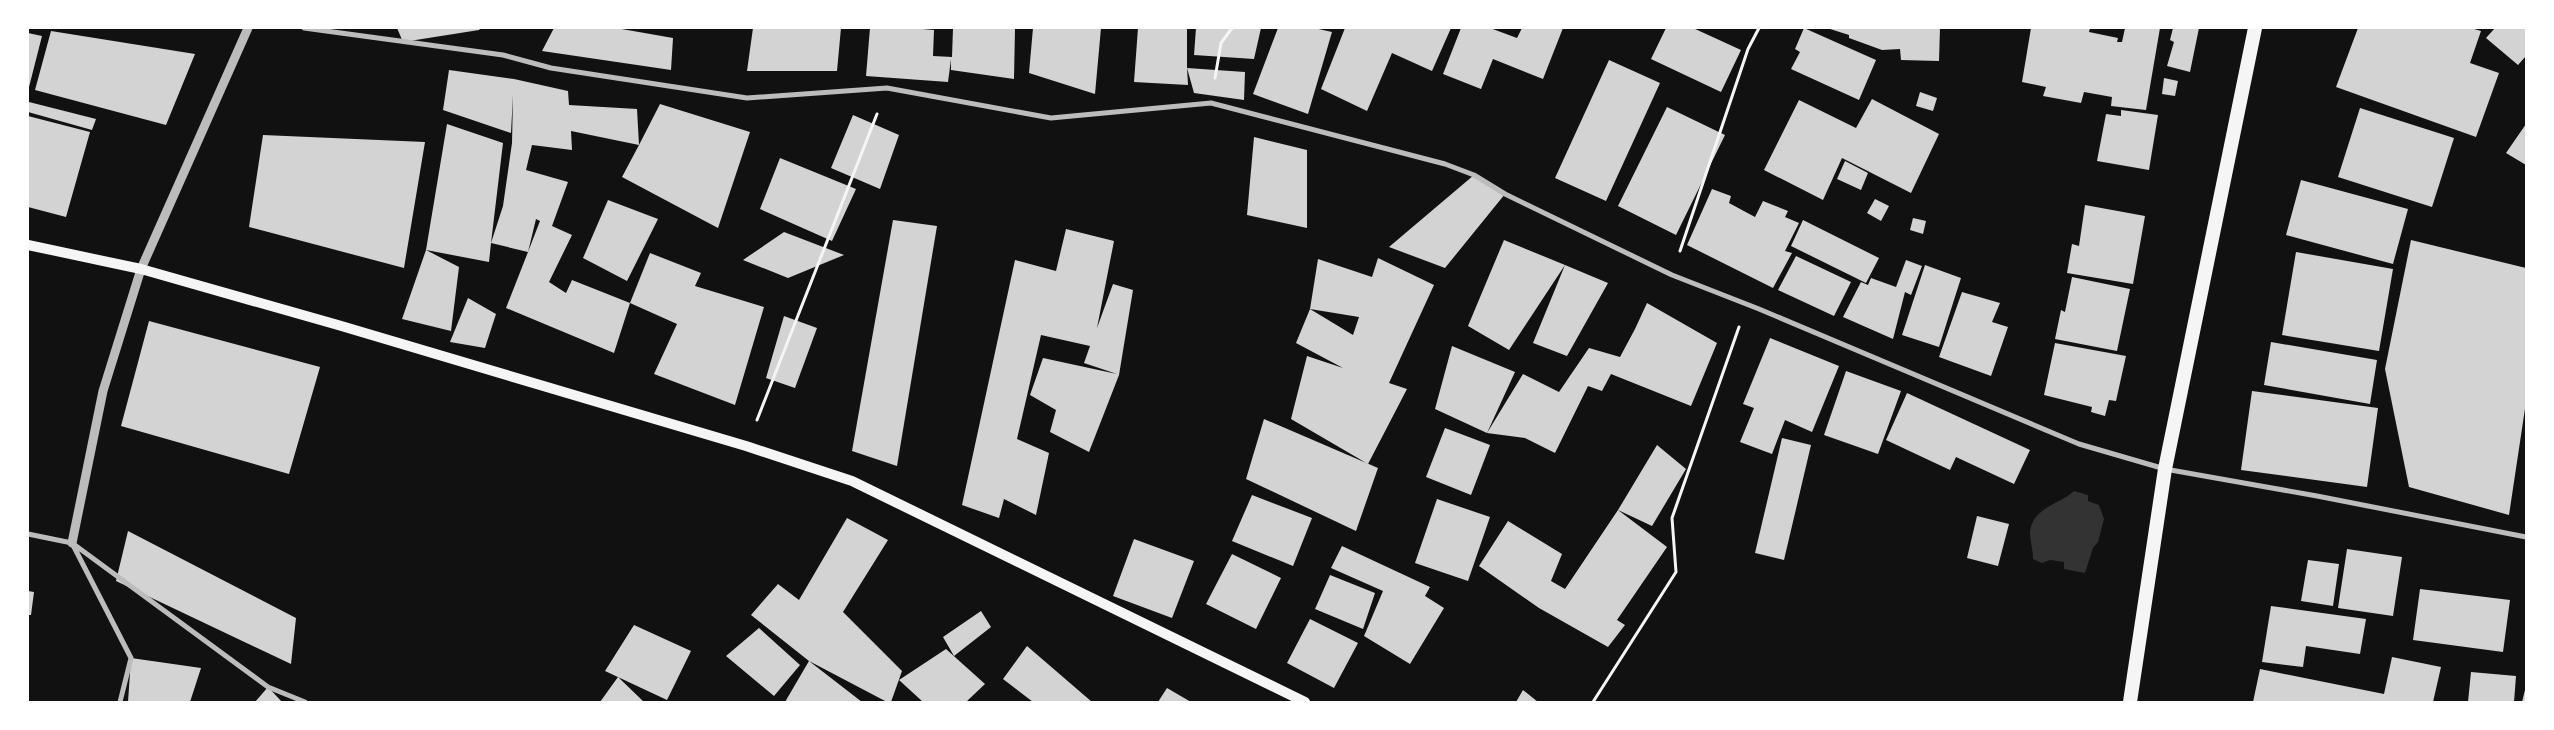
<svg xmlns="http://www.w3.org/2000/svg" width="2554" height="730" viewBox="0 0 2554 730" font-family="'PT Sans Narrow',sans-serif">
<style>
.water{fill:#333}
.building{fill:#d3d3d3;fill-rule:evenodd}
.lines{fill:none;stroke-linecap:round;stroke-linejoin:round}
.path{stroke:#f5f5f5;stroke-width:3}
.minor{stroke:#bcbcbc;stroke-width:5}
.tertiary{stroke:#bcbcbc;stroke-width:9}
.secondary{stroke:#f5f5f5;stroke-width:10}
.trunk{stroke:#f5f5f5;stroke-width:14}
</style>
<rect width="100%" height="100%" fill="#111"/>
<path class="water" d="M2074,491L2088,495V501L2099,505L2104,519L2098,542L2093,548L2085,573L2064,569V562L2050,560L2042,563L2033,559C2033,550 2030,540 2030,532C2032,508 2060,504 2074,491Z"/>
<path class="building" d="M397,28H481L479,30L403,42Z
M554,28H616L673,38L671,70L542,51Z
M753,28H841L837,71H747Z
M870,28H910L934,30L933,56L952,57L953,28H1015L1014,79L951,70V59L948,82L866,76Z
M1033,28H1101L1095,94L1029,73Z
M1138,28H1187V68L1245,72L1244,100L1194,93L1187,68L1188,85L1134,82Z
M1196,28H1261L1254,59L1194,55Z
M1278,28H1314L1332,32L1308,114L1253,94Z
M1345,28H1451L1432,71L1392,53L1367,111L1321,89Z
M1461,28H1490L1517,38L1522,28H1563L1543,79L1493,59L1481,89L1443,74Z
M1666,28H1693L1741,50L1721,92L1651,59Z
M1804,28L1876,60L1859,100L1791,69L1800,52L1795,49Z
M1827,28H1940L1939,61L1901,60L1900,49L1882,50L1849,38V35Z
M2031,28H2090L2089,32L2118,38L2117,42H2122L2125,28H2160L2146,110L2111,106L2112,97L2084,92L2081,103L2043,96L2046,87L2022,82Z
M2173,28H2199L2190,72L2167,66L2174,42L2170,40Z
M2358,28H2471L2481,31L2470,63L2499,73L2476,137L2336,87Z
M2495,28H2526V56L2518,65L2486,38Z
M51,31L195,54L166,125L35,90Z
M28,33L42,36L28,91Z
M1609,60L1660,83L1606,201L1555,178Z
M449,70L514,79L568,91L569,105L637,109L639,145L660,104L750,132L718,228L622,177L639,145L571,131L572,150L532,145L526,170L568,182L552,226L572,235L549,282L566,293L572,280L630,303L614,353L506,308L528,252L491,243L489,262L426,250L447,124L503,143L491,243L503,206L512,143L513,95L511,133L443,110ZM536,219L540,221L528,252Z
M2164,78L2178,81L2175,96L2162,94Z
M1920,92L1937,98L1933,111L1916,106Z
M1872,99L1939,134L1911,193L1842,158L1823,200L1764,170L1799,100L1856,128Z
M29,102L96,119L92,130L28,112Z
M1667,107L1725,135L1676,235L1618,206Z
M2360,108L2454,138L2432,207L2338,177Z
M2121,110L2158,115L2149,170L2097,161L2106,114L2121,116Z
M853,115L899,135L880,189L831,168Z
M28,116L90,132L66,217L28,207Z
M2526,124V165L2506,153Z
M263,135L425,142L404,268L249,227Z
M1254,137L1307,150V228L1247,215Z
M780,158L856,189L832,241L760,209Z
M1845,161L1868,173L1861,190L1837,179Z
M1474,175L1505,194L1445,268L1389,247Z
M2301,180L2408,209L2393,264L2286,235Z
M1712,189L1731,196L1729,203L1755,217L1763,201L1788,211L1785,217L1799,223L1785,251L1792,253L1773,288L1687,245Z
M1875,199L1889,206L1881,221L1867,213Z
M608,200L658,219L627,281L583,258Z
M2085,205L2145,216L2133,284L2067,273L2072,244L2079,246Z
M1913,218L1926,221L1923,234L1910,230Z
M893,220L937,226L897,466L852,451Z
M1803,220L1879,258L1866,283L1791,246Z
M1066,229L1114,241L1097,328L1113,284L1133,290L1119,375L1089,452L1050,432L1056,410L1030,395L1043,358L1117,374L1084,363L1090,346L1041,335L1017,439L1049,453L1036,515L1004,499L999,518L962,505L1015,260L1056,271Z
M784,232L844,255L788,278L743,260Z
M1504,240L1565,265L1509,350L1468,326Z
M2411,240L2526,268V402L2509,515L2409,487L2385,369Z
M426,250L459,267L451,331L402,319Z
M2296,252L2393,269L2379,351L2282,335Z
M650,253L701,273L695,286L764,307L735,405L654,374L677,324L630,303Z
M1796,256L1851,282L1834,316L1778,290Z
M1378,258L1434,285L1389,383L1407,389L1368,464L1291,419L1307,356L1343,368L1296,343L1310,309L1353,335L1359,317L1310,309L1318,259L1372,277Z
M1906,260L1922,266L1911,295L1905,292L1893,339L1843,317L1861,282L1868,285L1871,278L1896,287Z
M1565,265L1608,283L1567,356L1533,343Z
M1925,265L1961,278L1939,347L1902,335Z
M2072,277L2130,289L2117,351L2055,339L2061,310L2065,312Z
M1962,292L2000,303L1992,322L2008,327L1991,376L1939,357Z
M468,298L496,314L485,348L450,342Z
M1647,303L1717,343L1691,406L1611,374L1602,391L1588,386L1555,453L1525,438L1487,433L1523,374L1559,392L1589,348L1620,357L1635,329Z
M784,316L817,328L795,388L766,378Z
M149,321L320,367L289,474L121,426Z
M1770,338L1839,366L1812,432L1785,420L1772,454L1740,442L1754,408L1743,404Z
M2271,342L2377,360L2370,404L2264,385Z
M2055,343L2126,356L2116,401L2109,400L2105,416L2091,412L2092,407L2044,395Z
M1452,346L1515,372L1487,433L1435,409Z
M1846,371L1901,391L1878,454L1824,435Z
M2252,391L2378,408L2367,487L2241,470Z
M1907,393L2030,450L2014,484L1956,457L1950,470L1886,440Z
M1264,419L1378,468L1356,531L1246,479Z
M1445,428L1490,445L1471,495L1426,477Z
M1782,438L1811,445L1784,560L1755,553Z
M1657,445L1686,469L1652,526L1618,510Z
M1252,495L1312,518L1293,566L1232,541Z
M1437,499L1490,517L1468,581L1415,563Z
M1618,510L1667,547L1617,620L1625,625L1608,647L1539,608L1479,566L1508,521L1562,554L1551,581L1565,589Z
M1977,516L2009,524L1998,566L1967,558Z
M847,518L888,540L843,612L902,671L891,702H887L809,661L862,702H785L809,661L751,615L778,584L799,600Z
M128,531L296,618L291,664L116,581Z
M1134,539L1194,561L1172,618L1113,596Z
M1342,546L1430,587L1425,596L1444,608L1410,664L1364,636L1383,591L1331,568Z
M2347,549L2402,557L2393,616L2338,608Z
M1232,554L1281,578L1256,629L1206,604Z
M2308,560L2339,564L2333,606L2301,601Z
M1330,575L1375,593L1363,629L1315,609Z
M2420,589L2510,600L2503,652L2413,640Z
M28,591L34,592L31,615H28Z
M2271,606L2366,619L2360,654L2306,646L2303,667L2262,662Z
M981,611L991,627L954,656L943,637Z
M1310,619L1358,643L1334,688L1287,663Z
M634,625L691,651L667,700L605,671Z
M759,628L800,665L774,696L726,656Z
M1027,646L1092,702H1033L1003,679Z
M946,649L985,684L966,702H923L899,680Z
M2392,657L2441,667L2433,702H2253L2260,669L2384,694Z
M131,658L201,668L190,702H128Z
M2471,672L2516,676L2514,702H2468Z
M618,677L644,702H600Z
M2526,686V702H2522Z
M268,687L282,702H255Z
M1167,688L1191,702H1158Z
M1523,690L1538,702H1516Z"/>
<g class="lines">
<path class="path" d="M1215,78L1221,43L1232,28
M1680,251L1748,49L1759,28
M757,420L877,114
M1593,702L1676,572L1672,518L1739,327"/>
<path class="minor" d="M304,28L503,55L551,68L747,98L887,88L1051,118L1211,103L1445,164L1474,175L1505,194L1672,275L1759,309L2079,444L2165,469L2317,496L2526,537
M28,534L72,543L268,687L305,702
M73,545L131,658L120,702"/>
<path class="tertiary" d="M72,543L103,391L141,269L248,28"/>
<path class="secondary" d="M28,245L141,269L338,325L746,446L852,481L1305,702"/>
<path class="trunk" d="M2130,702L2165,469L2255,28"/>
</g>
<rect width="2554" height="730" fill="none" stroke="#ffffff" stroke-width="58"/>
</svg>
